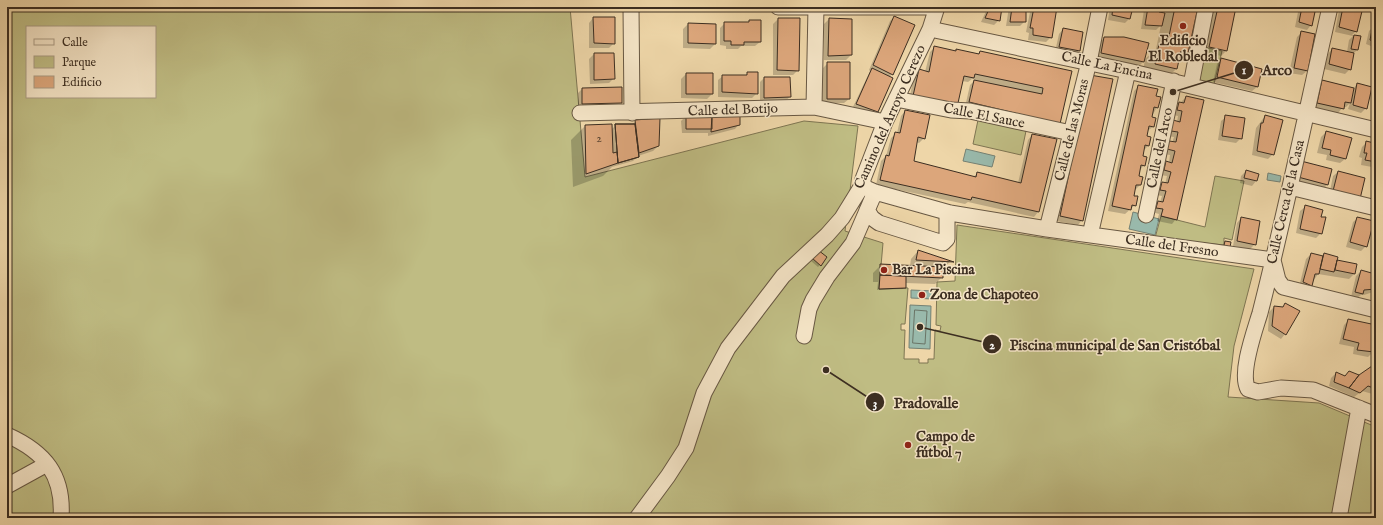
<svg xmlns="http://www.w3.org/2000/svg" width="1383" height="525" viewBox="0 0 1383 525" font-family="'IM FELL English',serif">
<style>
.green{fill:#bfbc83;stroke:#7e7552;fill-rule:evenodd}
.water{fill:#99b9ab;stroke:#748174}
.shadow{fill:#0003}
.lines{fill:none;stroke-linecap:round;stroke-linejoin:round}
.shore{stroke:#6a7466;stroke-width:1}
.building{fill:#dca67b;stroke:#3c2e21}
.minor-casing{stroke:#685843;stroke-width:17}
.minor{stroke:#f4e4c6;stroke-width:15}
.poi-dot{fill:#8f2418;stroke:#f4e4c6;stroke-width:1.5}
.labels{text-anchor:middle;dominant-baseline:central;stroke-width:3;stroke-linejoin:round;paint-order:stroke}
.number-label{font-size:12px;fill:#644c38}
.poi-label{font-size:14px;font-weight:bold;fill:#3c2e21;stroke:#f4e4c6;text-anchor:start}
.street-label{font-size:14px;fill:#3c2e21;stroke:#f4e4c6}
.leader{fill:none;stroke:#3c2e21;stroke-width:1.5}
.callout-dot{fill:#3c2e21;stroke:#f4e4c6;stroke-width:1.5}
.mark-label{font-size:12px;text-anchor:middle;font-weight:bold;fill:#fff}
.callout-label{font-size:15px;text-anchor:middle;font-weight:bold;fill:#3c2e21;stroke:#f4e4c6;stroke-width:3;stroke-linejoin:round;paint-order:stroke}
</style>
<rect width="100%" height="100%" fill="#eed6a8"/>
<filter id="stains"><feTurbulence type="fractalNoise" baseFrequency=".005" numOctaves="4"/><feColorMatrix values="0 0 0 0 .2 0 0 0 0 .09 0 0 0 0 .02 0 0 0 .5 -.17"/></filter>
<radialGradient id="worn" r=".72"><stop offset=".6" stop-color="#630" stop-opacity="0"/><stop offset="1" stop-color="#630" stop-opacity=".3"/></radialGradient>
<path class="green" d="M7,7H570L585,177L804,121L858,126L845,231L883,243L879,289L908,288L905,324H901V330H905L904,359H919V363H928V359H934L935,330L940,331L941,326L936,325L937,282L955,281L957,225L1254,269L1234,346L1228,397L1319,403L1376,427V518H7ZM27,27H155V97H27Z
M1204,47L1222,51L1214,84L1197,80Z
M978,120L1026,131L1021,155L973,144Z
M1215,176L1244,181L1232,240L1224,238V245L1155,238L1161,216L1205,227Z"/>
<path class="water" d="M966,149L995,156L992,167L963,161Z
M1268,173L1281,176L1280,182L1267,180Z
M1133,212L1159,219L1155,235L1129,229Z
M911,290L933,291V299L911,298Z
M910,305L931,306L930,349L909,348Z"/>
<path class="shadow" d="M988,7H1001L999,20L994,25L981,22Z
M1009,7H1025V21L1020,26H1006Z
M1031,7H1056L1051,37L1046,42L1028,40L1029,33L1026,32Z
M1110,7H1132L1129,19L1125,23L1108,20Z
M1147,7H1159L1158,13L1164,14L1169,7H1197L1188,52L1178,62L1176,69L1162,83L1142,78L1145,59L1156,49L1161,25L1156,30L1141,29L1144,10Z
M1214,7H1235L1226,51L1221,56L1205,52Z
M1299,7H1315L1311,25L1307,30L1295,27Z
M1342,7H1362L1356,31L1352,35L1360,37L1357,50L1353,54L1350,69L1345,74L1324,69L1328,54L1332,49L1347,52L1349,40L1353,36L1335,32L1339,10Z
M894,17L892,74L889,77L892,79L877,112L872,116L852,109L870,71L869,70L890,21Z
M593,18L614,43L609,48H589V23Z
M778,19L798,70L793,75H773V24Z
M829,19L851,55L846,60H824V24Z
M750,21L760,42L755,46H741L738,49H726V46L720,45V28L725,23H747Z
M688,24L715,44L710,49L683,48V29Z
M1373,27H1376V48L1366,44L1369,31Z
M1063,29L1079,51L1074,55L1055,52L1059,34Z
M1302,32L1307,71L1302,75L1289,73L1297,37Z
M1104,38L1143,62L1138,67L1097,57L1099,43Z
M935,47L978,55L981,52L1071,72L1055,129L965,107L970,85L975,80L972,79L968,82L962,81L952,108L909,101L914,75L919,70L925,72L930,52Z
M594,54L614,78L609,83L590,84L589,59Z
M1221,59L1257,87L1252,91L1213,82L1217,64Z
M828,63L849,99L844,103H822L823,68Z
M1375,72H1376V81L1372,80Z
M748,73L757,93L752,98L718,97V80L723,76H745Z
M686,74L712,94L707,99L681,98V79Z
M764,78L790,97L785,101L760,102V82Z
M1086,81L1082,220L1078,225L1056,221Z
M1322,81L1353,89L1357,84L1366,108L1361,113L1348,109L1350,103L1346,107H1343L1338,113L1313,107L1318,86Z
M1139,86L1155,97L1157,107L1151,118L1153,127L1147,131L1146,137L1148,146L1143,151L1142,157L1144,165L1140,170L1138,177L1140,185L1135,190L1133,196L1135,205L1125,214L1108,211L1134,91Z
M582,89L621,102L617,107L578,108V93Z
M1186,97L1176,219L1172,224L1157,221L1159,214L1152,212L1153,207L1158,202H1160L1162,196L1156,195L1157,188L1162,183L1165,184L1167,176L1160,175L1162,167L1166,162L1169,163L1170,155L1163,154L1172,143L1174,137L1167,136L1177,122L1178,116L1173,115L1175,108Z
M1376,110V123L1371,122L1373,113Z
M905,111L924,138L919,143L916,142L912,162L973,177L977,174L1018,183L1028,140L1032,135L1038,212L1034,217L968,202L965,204L876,185L881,161L886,156L891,138L897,133L901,116Z
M686,116L739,124L735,129L708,136V133H682L681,121Z
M1265,116L1273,154L1268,159L1252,155L1256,128Z
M1226,117L1241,138L1236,143L1218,140L1221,121Z
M636,121L658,146L653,151L638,156L633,161L612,167L603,176L573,187L571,140L585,126L611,130L616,125H631Z
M1326,132L1345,159L1340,163L1326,160L1327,155L1317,153L1321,137Z
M1367,142L1376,148V164L1372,167L1361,165L1362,158L1359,157L1362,147Z
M1297,167L1331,170L1327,185L1322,190L1294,182Z
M1246,171L1256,181L1252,186L1240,183L1241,176Z
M1338,172L1364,179L1329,196L1333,176Z
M1305,207L1320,217L1321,233L1316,238L1296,233L1300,211Z
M1241,218L1255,244L1250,249L1233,246L1237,223Z
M1358,218L1366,246L1361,251L1346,247L1353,222Z
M918,251L950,262L942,269V277L935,284L905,283L903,289L877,290L878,282H873V273L881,265L910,266L911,259Z
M816,254L820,265L818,267L811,261Z
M1311,254L1322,257L1324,254L1336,261L1356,265L1354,274L1349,279L1318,274L1307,290L1299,287L1306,259Z
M1376,269V291L1364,295H1361L1357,298L1351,297L1356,276L1361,271L1372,274Z
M1286,304L1285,334L1281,339L1268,331L1269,312L1274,307L1282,308Z
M1349,320L1376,326V348L1374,347L1373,352L1368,357L1353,354L1354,347L1339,344L1344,325Z
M1376,369V395L1362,391L1354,397L1329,386L1331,378L1336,373L1345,377L1360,376Z"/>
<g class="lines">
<path class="shore" d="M915,310L927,311L925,344L913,343Z"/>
</g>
<path class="building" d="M990,7H1002L1000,21L985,18Z
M1012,7H1026V22H1010Z
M1034,7H1057L1052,38L1033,35V28H1030Z
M1113,7H1133L1130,19L1112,15Z
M1148,7H1160L1159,12L1165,13L1162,26L1145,25Z
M1175,7H1198L1188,53L1181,51L1177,69L1155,64L1159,44L1167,46Z
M1218,7H1236L1227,51L1209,47Z
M1302,7H1316L1312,26L1299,22Z
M1343,7H1363L1357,32L1339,27Z
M894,16L915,25L893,75L873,65Z
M593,17H615V44L594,43Z
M778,18H800L799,71L777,70Z
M829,18L852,19V55L828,56Z
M749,20H761V42H744V45H731V41H724V22H749Z
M688,23L716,24V44L688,43Z
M1373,25L1376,26V42L1370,40Z
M1063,28L1083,32L1080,51L1059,47Z
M1301,31L1315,34L1308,71L1294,68Z
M1354,35L1361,36L1358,50L1351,49Z
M1104,37H1124L1149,43L1144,62L1101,53Z
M934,46L956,51V49L979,54L980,51L1072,71L1060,124L969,102L974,80L1042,94L1043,88L975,74L974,78L964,76L958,103L935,101L913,96L919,69L929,72Z
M1332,48L1354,53L1351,70L1329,64Z
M594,53H614L615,79L594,80Z
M1221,58L1262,69L1258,87L1217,77Z
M827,62H850V99H827Z
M872,68L893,78L878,112L856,104Z
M1374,71H1376V78H1373Z
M747,72H758V94L722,92V75H747Z
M686,73H713V94H686Z
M1090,75L1113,79L1083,221L1060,216Z
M764,77H790L791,97L764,98Z
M1322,80L1354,88L1351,103L1345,102L1344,109L1317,103Z
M1357,83L1372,87L1367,109L1353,105Z
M1138,85L1158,89L1156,96L1161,97L1158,108L1154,107L1152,117L1156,118L1154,127L1149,126L1147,136L1151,137L1149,146L1145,145L1143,156L1147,157L1145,166L1141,165L1139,176L1143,177L1141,185H1136L1134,196H1138L1136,206L1132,205L1131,210L1112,206Z
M622,87V103L582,104V88Z
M1186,96L1204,100L1177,220L1161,216L1163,209L1156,208L1158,201L1163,202L1166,191L1160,190L1162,182L1168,183L1171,172L1164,170L1166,161L1172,163L1175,151L1167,149L1169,141L1176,142L1178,132L1171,131L1173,120L1180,122L1182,111L1177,110L1179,102L1184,103Z
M905,110L930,115L925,139L918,137L914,161L976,177L977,172L1021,183L1032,134L1057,139L1039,212L972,197L971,200L880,180L886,155L889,156L895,132L900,133Z
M686,115H712V129H686Z
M712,115L740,116V125L711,132Z
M1225,115L1245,118L1242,139L1222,136Z
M1265,115L1283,120L1274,155L1257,151L1261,123H1263Z
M660,118L659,146L639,153L635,120Z
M612,124L613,153L617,152L618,163L586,174L585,125Z
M615,124H635L639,157L618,163Z
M615,124H635L639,157L618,163Z
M1326,131L1352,138L1346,159L1330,155L1331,150L1322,148Z
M1366,141L1374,143L1373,146L1376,147V162L1365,160L1367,153H1364Z
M1301,161L1332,169L1328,185L1298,177Z
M1246,170L1259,174L1257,181L1244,178Z
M1338,171L1365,178L1360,199L1333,191Z
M1305,205L1323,210L1321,217H1326L1322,234L1300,229Z
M1241,217L1260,221L1256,245L1237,241Z
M1357,217L1374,221L1367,247L1350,242Z
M1225,241L1231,242L1230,247L1224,245Z
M818,250L827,257L821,266L812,258Z
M918,250L954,262L916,260Z
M1311,253L1323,256L1319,274H1315L1312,286L1303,282Z
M1324,253L1338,257L1334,272L1320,269Z
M1337,260L1357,264L1355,274L1335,270Z
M880,264L943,267V278L880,275Z
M1376,268V289L1364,290L1363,294L1355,292L1361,270L1375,274Z
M880,275L906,276V288L879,289Z
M1285,303L1300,311L1286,335L1272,326L1274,306L1283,307Z
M1348,319L1376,325V344L1374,352L1357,350L1359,343L1343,339Z
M1372,366L1376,367V389L1368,386L1360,393L1349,388L1359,375Z
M1349,371L1359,375L1349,388L1334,382L1336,372L1345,376Z"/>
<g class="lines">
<g class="minor-casing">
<path id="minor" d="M631,7L632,113
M778,7H927
M1330,7C1307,109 1286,211 1260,313C1255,330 1239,373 1248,389L1258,392L1281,388L1313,390L1376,415
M930,29L1128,71L1376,130
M1191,85L1206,7
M896,99L951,110L970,111L1071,133
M814,107L816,7
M580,113L814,107L885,122
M863,184L866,188L875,192L950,213L1047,229L1273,260L1278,280L1283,287L1376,310
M1290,187L1376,208
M867,210L872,218L879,223L943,243L947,239V213
M1146,215L1174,81
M1047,229L1089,62L1100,7
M1090,235L1128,71
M804,336L809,309L813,300L827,277L853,243L875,192
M7,435C45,452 64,475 61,518
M7,486L47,464
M637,518L668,476L686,448L704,393L728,348L783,276L827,235L842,218L863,184V179L885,122L930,29L937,7
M1339,518L1359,408"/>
</g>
<use href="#minor" class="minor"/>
</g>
<g class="poi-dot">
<circle cx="1183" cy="26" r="4"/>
<circle cx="884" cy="270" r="4"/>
<circle cx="922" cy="295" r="4"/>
<circle cx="908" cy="445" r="4"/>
</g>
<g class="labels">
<g class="number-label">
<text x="599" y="138">2</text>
</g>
<g class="poi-label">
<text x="1183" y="41" text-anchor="middle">Edificio<tspan x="1183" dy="16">El Robledal</tspan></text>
<text x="892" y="270">Bar La Piscina</text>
<text x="930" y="295">Zona de Chapoteo</text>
<text x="916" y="437">Campo de<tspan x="916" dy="16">fútbol 7</tspan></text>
</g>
<g class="street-label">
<text transform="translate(1107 66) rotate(12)">Calle La Encina</text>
<text transform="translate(733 110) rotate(-2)">Calle del Botijo</text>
<text transform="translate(984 116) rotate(11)">Calle El Sauce</text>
<text transform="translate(890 117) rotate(-66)">Camino del Arroyo Cerezo</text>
<text transform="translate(1072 130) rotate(-76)">Calle de las Moras</text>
<text transform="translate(1160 148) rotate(-78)">Calle del Arco</text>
<text transform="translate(1286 202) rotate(-77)">Calle Cerca de la Casa</text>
<text transform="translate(1172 246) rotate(8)">Calle del Fresno</text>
</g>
</g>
<path class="leader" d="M1173 92L1244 70M920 327L992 344M826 370L875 402"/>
<g class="callout-dot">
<circle cx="1173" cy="92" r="4"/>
<circle cx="920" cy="327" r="4"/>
<circle cx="826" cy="370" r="4"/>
<circle cx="1244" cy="70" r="10"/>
<circle cx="992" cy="344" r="10"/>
<circle cx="875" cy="402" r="10"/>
</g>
<g class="mark-label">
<text x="1244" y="74">1</text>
<text x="992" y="349">2</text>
<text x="875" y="407">3</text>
</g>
<g class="callout-label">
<text x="1277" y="75">Arco</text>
<text x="1115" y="350">Piscina municipal de San Cristóbal</text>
<text x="926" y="408">Pradovalle</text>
</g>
<rect width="1383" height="525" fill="none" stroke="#eed6a8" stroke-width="24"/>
<rect x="8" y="8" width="1367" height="509" fill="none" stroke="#3c2e21" stroke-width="2"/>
<rect x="12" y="12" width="1359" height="501" fill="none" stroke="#3c2e21"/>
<rect x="26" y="26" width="130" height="72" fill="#f4e4c6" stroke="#aa9b84"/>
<rect x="34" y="39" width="20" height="6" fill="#f4e4c6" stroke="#aa9b84"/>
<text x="62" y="46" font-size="12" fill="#3c2e21">Calle</text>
<rect x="34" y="56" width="20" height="12" fill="#bfbc83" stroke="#aa9b84"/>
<text x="62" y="66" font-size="12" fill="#3c2e21">Parque</text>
<rect x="34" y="76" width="20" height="12" fill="#dca67b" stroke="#aa9b84"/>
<text x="62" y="86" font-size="12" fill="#3c2e21">Edificio</text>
<rect width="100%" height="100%" filter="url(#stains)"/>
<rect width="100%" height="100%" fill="url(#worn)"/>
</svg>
